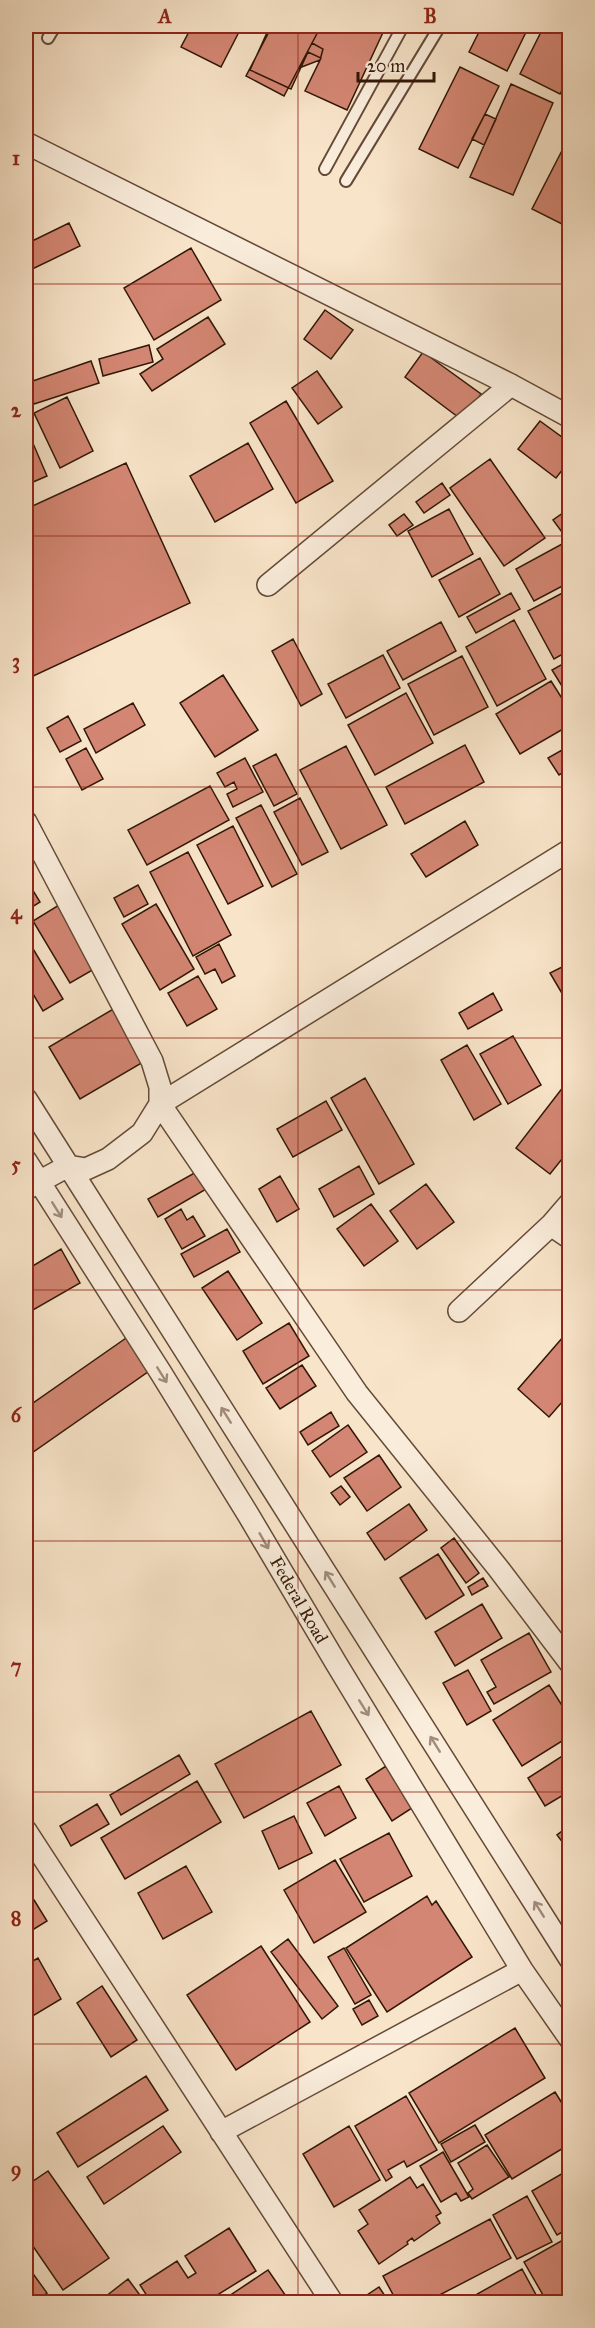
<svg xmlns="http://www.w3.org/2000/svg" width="595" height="2328" viewBox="0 0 595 2328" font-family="'IM FELL Great Primer',serif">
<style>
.building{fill:#d38673;stroke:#321706;stroke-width:1.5}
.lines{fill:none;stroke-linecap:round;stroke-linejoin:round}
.lane-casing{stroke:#644a37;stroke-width:14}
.street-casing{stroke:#644a37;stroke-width:24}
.lane{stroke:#faeddc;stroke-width:10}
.street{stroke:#faeddc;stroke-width:21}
.oneway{stroke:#a08d7c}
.grid{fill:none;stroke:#8f2418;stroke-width:1.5;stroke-opacity:0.55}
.labels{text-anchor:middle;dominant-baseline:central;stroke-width:4.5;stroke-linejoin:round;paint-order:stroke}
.street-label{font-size:18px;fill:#321706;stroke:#faeddc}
.neatline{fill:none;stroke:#8f2418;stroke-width:2}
.grid-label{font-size:20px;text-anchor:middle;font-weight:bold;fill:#8f2418}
</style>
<rect width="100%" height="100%" fill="#f8e4c9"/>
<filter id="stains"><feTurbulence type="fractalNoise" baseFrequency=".00333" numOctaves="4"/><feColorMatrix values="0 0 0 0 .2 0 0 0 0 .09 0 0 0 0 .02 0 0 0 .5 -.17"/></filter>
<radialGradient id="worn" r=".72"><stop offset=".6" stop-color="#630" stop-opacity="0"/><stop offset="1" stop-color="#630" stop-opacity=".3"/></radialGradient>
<path class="building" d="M192,26H242L221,67L181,47Z
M270,26H323L338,33L342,26H386L347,110L305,91L321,58L308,52L291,89L250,70Z
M272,26H321L284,96L246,76Z
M482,26H529L507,71L469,52Z
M544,26H570V75L560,94L520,74Z
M312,43L323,49L320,60L299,68Z
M460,67L499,86L458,168L419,149Z
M511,84L553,103L513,195L470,177Z
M485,114L496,119L484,145L472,139Z
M570,135V228L532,209Z
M69,223L80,246L26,272V244Z
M191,248L221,300L154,340L124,288Z
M325,310L353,330L331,359L304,339Z
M208,317L225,344L152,391L140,374L163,359L157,349Z
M149,345L153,362L103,376L99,359Z
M423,352L481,394L462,420L405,377Z
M91,361L99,383L34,404L27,383Z
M317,371L342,407L318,424L292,388Z
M67,397L93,451L60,468L34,413Z
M286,401L333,481L296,503L250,423Z
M540,421L570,443V460L556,478L518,449Z
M26,427L47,476L26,485Z
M248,443L273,489L215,522L190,476Z
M490,459L545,538L504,566L450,488Z
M126,463L190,603L29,678L26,670V509Z
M442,483L450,495L424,513L416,502Z
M570,508V543L553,520Z
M449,509L473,554L432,577L408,531Z
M404,514L413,525L397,536L389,525Z
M562,544L570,557V582L534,601L516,569Z
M480,558L500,594L459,617L439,580Z
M570,589V650L554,659L528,611Z
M511,593L520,609L476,633L467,617Z
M514,620L546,679L497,706L466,647Z
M441,622L456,651L403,680L387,651Z
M293,639L322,694L301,706L272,651Z
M383,655L400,688L346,718L328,684Z
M462,656L488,707L434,735L408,684Z
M570,660V699L552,670Z
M223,675L258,730L215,757L180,703Z
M551,681L570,711V725L520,754L496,714Z
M406,693L433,743L375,775L348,725Z
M133,703L145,725L96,753L84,729Z
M68,716L81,741L60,752L47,728Z
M465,745L484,782L405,824L386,787Z
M346,746L387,825L341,849L300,770Z
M86,748L103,779L82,790L66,759Z
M562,750L570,762V768L559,775L548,758Z
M276,754L297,794L274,806L253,766Z
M245,758L263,792L233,807L227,794L237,789L234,782L225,787L217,773Z
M210,786L229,820L147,865L128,830Z
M300,798L328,852L302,865L274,812Z
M261,805L297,874L272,887L236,818Z
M465,821L478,845L426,877L411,854Z
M233,826L263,886L228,904L197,845Z
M188,852L231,935L193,956L150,872Z
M29,884L40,902L26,911V886Z
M138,885L148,904L124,917L114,898Z
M156,904L194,969L160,990L122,924Z
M59,905L96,968L70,983L33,921Z
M26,937L63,999L43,1011L26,982Z
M219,944L235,976L222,983L215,969L205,974L196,957Z
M570,963V1007L550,973Z
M198,976L217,1009L187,1026L168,993Z
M493,993L502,1010L468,1029L459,1013Z
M115,1008L145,1061L80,1099L49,1047Z
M513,1036L541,1085L508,1104L480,1054Z
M467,1045L501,1104L474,1120L441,1060Z
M365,1078L414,1164L379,1184L331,1098Z
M567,1082L570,1084V1149L550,1174L516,1148Z
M326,1101L342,1130L293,1157L277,1129Z
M359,1166L374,1194L334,1217L319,1189Z
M198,1171L208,1188L158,1217L148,1199Z
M280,1176L299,1209L277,1222L259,1189Z
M426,1184L454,1222L417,1249L390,1211Z
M371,1204L398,1241L364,1266L337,1229Z
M181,1209L187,1220L193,1216L205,1236L182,1249L165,1219Z
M227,1229L240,1252L194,1277L181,1254Z
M61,1249L80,1283L26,1314V1270Z
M228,1271L262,1323L237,1340L202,1288Z
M289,1323L309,1356L263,1384L243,1351Z
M570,1329V1393L549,1417L518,1389Z
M129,1336L152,1369L26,1457V1408Z
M302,1365L316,1386L280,1409L266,1388Z
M331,1412L339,1426L308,1445L300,1432Z
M348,1425L367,1452L330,1477L312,1451Z
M379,1455L401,1487L367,1511L344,1478Z
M341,1486L350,1497L340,1505L331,1493Z
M409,1504L427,1530L385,1560L367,1533Z
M454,1538L479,1573L466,1583L441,1548Z
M438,1554L464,1595L426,1619L400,1578Z
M483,1578L488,1586L472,1595L468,1587Z
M482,1604L502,1638L455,1666L435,1632Z
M529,1633L551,1672L494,1704L487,1692L496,1687L481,1660Z
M468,1670L491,1711L467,1725L443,1683Z
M549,1685L570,1718V1736L522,1766L493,1720Z
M311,1711L341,1765L244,1818L215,1764Z
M570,1751V1791L545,1806L528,1778Z
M179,1755L190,1774L121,1815L110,1795Z
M386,1766L412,1808L392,1821L366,1779Z
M197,1781L221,1822L125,1879L101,1838Z
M339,1786L356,1818L325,1836L307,1803Z
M97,1804L109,1824L71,1846L60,1826Z
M294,1816L312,1853L279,1869L262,1831Z
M570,1825V1852L557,1835Z
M389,1833L412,1876L364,1902L340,1859Z
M335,1860L366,1912L314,1943L284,1890Z
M186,1866L212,1912L163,1939L138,1893Z
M427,1896L432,1905L436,1901L472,1957L387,2012L346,1948Z
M34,1900L47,1921L26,1934V1906Z
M288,1939L338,2006L322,2019L271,1952Z
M261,1946L310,2022L236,2070L187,1995Z
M344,1948L371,1995L355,2004L328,1957Z
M38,1958L61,1999L26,2020V1965Z
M102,1986L137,2040L111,2057L77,2003Z
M369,2000L378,2016L362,2025L353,2009Z
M515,2028L545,2078L439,2143L409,2093Z
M146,2076L168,2110L78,2167L57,2133Z
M555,2092L570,2116V2144L512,2179L485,2135Z
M406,2096L437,2150L407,2167L404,2161L388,2170L392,2177L386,2181L355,2126Z
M475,2125L485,2142L451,2162L441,2144Z
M163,2126L181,2152L104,2204L87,2177Z
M349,2126L380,2180L334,2207L303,2154Z
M487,2145L509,2177L472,2199L468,2193L473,2189L458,2163Z
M443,2152L469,2197L461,2201L456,2193L441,2202L420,2166Z
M570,2169V2228L557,2235L532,2191Z
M48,2171L109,2258L63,2290L26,2236V2186Z
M410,2177L417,2188L423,2184L441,2213L436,2216L440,2223L414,2241L412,2238L407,2242L408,2244L379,2264L358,2231L368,2224L359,2210Z
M527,2196L552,2242L517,2259L493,2215Z
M490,2219L511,2258L426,2302H397L383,2276Z
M229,2228L256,2271L206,2302H151L140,2285L177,2261L188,2278L196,2273L185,2256Z
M570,2236V2291L547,2302L524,2262Z
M26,2264L47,2293L35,2302H26Z
M522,2269L540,2302H463Z
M268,2270L290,2302H220Z
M128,2279L145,2302H103L101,2300Z
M379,2287L389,2302H367L364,2297Z"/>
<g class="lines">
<g class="lane-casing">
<path id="lane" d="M48,38L55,26
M325,169L403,26
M346,181L440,26"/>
</g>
<g class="street-casing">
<path id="street" d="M26,143L511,385L570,417
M268,585L511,385
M26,822L152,1061L160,1087V1104L357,1393L498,1568L570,1663
M26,1099L570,1959
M26,1161L161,1373L249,1516L336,1663L522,1970L570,2039
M26,1189L68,1166L86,1169L108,1159L142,1133L160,1104L570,850
M551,1225L570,1238
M459,1311L551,1225L570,1203
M26,1831L332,2302
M221,2132L522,1970"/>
</g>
<use href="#lane" class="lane"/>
<use href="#street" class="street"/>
</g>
<defs><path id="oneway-shaft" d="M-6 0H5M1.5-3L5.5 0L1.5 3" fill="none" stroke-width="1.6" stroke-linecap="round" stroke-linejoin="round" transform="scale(1.5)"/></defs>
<g class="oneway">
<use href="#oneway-shaft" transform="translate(57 1210) rotate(58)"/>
<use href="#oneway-shaft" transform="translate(162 1375) rotate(58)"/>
<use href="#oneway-shaft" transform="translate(226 1415) rotate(-122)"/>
<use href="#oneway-shaft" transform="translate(264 1541) rotate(60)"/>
<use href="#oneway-shaft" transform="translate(330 1579) rotate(-122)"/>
<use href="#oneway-shaft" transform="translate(364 1708) rotate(58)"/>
<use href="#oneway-shaft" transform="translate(435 1744) rotate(-122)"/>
<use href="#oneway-shaft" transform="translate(539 1909) rotate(-122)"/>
</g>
<path class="grid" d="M298,26V2302M26,284H570M26,536H570M26,787H570M26,1038H570M26,1290H570M26,1541H570M26,1792H570M26,2044H570"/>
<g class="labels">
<g class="street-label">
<text transform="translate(299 1600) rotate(60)">Federal Road</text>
</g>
</g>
<rect width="595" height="2328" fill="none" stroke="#f8e4c9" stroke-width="66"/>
<path d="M358 72v9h76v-9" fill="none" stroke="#321706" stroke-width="3"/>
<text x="367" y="72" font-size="18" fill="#321706" stroke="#faeddc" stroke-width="4.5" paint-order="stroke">20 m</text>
<rect x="33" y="33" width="529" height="2262" class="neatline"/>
<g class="grid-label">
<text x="165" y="23">A</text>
<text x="430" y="23">B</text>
<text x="16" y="165">1</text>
<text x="16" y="417">2</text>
<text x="16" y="668">3</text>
<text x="16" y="919">4</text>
<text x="16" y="1171">5</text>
<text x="16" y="1422">6</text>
<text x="16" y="1673">7</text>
<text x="16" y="1925">8</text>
<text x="16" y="2176">9</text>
</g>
<rect width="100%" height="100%" filter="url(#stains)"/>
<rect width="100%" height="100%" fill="url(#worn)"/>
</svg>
